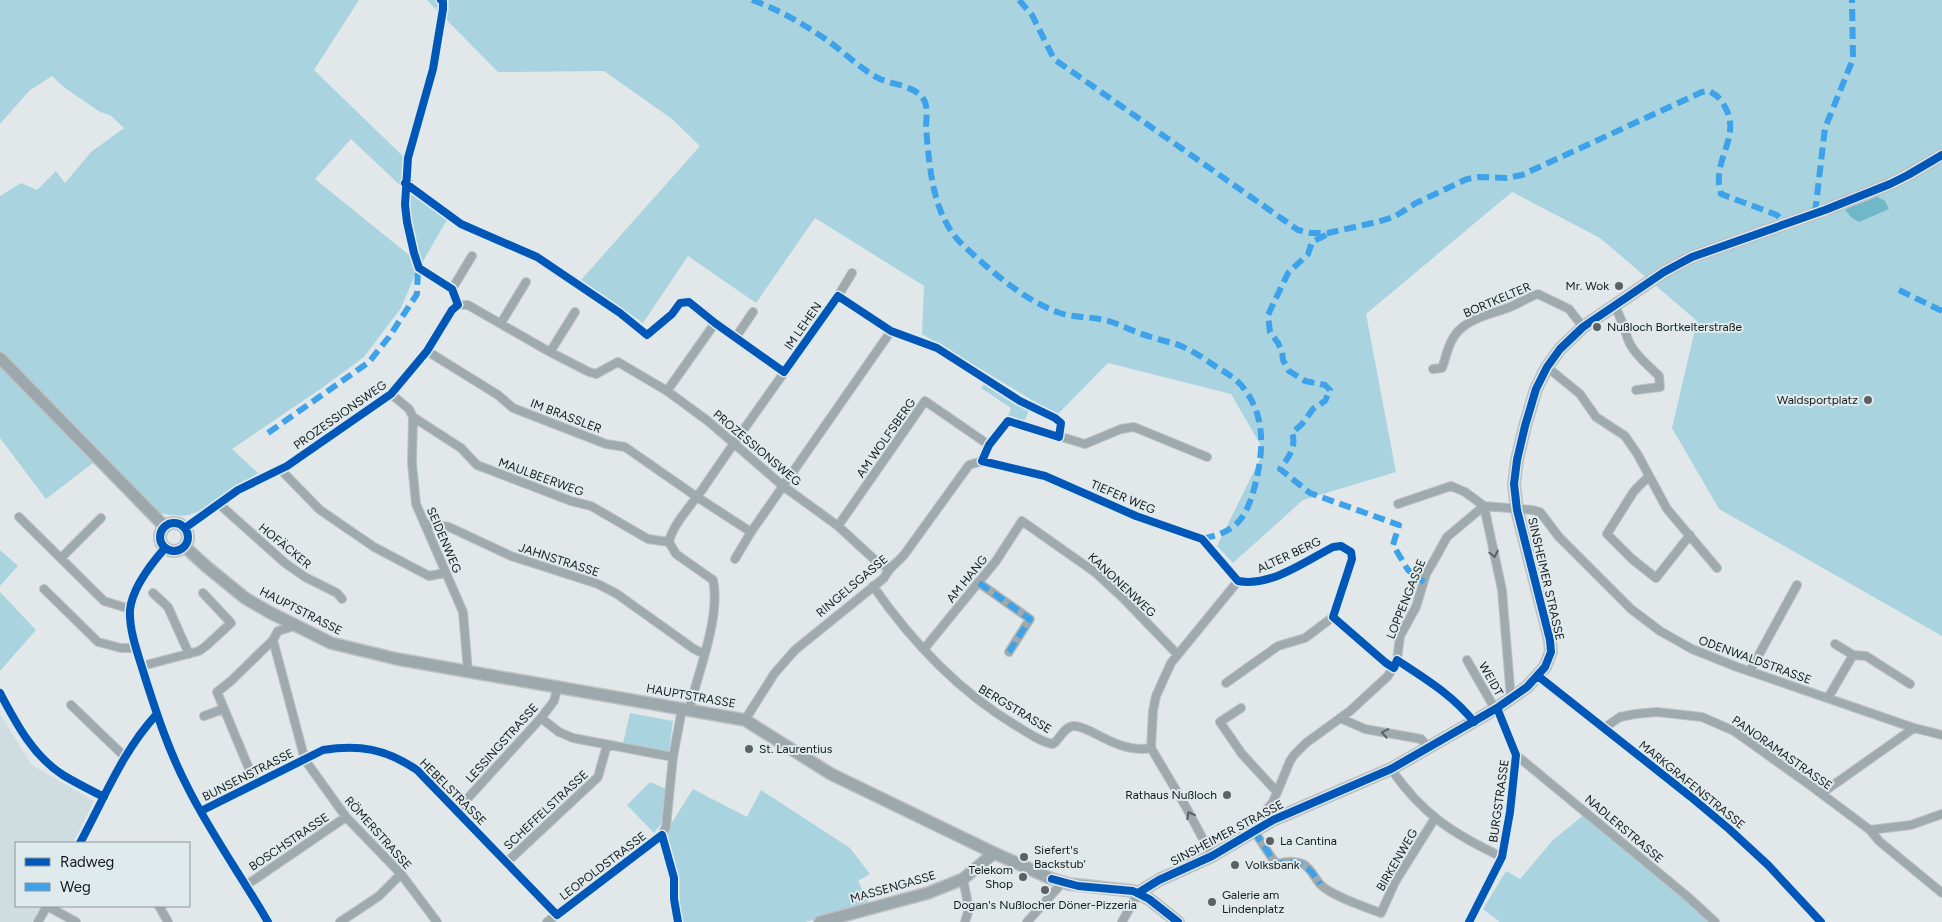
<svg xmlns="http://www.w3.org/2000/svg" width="1942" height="922" viewBox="0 0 1942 922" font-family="Figtree,sans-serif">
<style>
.built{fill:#cfdde1}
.green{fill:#a9d4df;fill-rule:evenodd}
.water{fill:#70b8c8}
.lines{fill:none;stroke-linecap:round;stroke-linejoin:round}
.street-casing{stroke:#bec2c4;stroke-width:10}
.secondary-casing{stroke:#bec2c4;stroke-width:14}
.street{stroke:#9eaaad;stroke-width:8}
.secondary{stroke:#9ca8ab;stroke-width:11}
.quiet{stroke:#3da2ea;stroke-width:6;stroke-dasharray:12 6;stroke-linecap:butt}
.cycleway-casing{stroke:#dfeaed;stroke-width:11}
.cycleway{stroke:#0057b8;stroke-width:8}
.oneway{stroke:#5a6264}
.poi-dot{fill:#5d6163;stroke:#dfeaed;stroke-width:2}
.labels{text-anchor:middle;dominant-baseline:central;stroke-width:4;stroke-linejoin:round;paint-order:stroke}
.poi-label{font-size:12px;fill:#15191a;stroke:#dfeaed;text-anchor:start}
.street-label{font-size:12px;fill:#15191a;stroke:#dfeaed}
</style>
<rect width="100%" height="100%" fill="#e2e8ea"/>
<path class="built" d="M0,714L32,765L94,801L73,843H16V906H41L32,922H0Z"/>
<path class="green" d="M0,0H359L314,70L411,164L414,192L448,218L414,277L401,308L364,357L322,388L232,449L258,473C240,485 209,510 188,515C179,517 169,515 160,513L81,439L0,351V196L21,183L37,190L56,171L65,183L91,152L124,128L110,115L100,112L65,88L52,76L29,91L0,124ZM351,139L407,192L408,218L419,263L315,179Z
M427,0H1942V636L1719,509L1672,428L1697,321L1600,238L1512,192L1366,314L1396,472L1303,500L1233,563L1217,546L1264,451L1231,394L1108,363L1057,415L922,334L924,286L815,218L756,303L688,256L643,323L581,280L700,146L672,119L604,71L498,72Z
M0,365L93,463L46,499L0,438Z
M985,382L1030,409L1024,422L1008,416L1011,408L981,388Z
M0,550L18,566L0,586Z
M0,592L36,630L0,671Z
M630,713L673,721L669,751L623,743Z
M650,782L666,789L661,824L654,833L627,805Z
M693,789L747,817L761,790L850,848L870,874L858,881L869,903L846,912L805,922H681L664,835Z
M1585,814L1712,922H1500L1483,909L1506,871L1520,879L1553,840Z"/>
<path class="water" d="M1876,196L1885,201L1889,209L1859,222L1852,218L1845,210L1858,201Z"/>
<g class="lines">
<g class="street-casing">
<path id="street" d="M419,268L452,289L458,305
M452,289L472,256
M838,296L852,273
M1615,307C1622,318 1624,331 1630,344C1637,357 1649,366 1659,376L1660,387L1636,390
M704,313L715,323L784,372
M501,323L526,282
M736,337L753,312
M427,351L498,395L513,408L606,444L625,447L697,497L751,532L891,331L838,296C794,360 747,423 704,487C694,502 672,525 669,542L676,554L713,580C721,616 698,673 689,710
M550,352L575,312
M1547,367L1580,394L1596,417L1625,436L1638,455L1667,509L1717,568
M1433,369L1442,368C1445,360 1447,350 1451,342C1461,319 1489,315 1510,307C1520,303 1528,297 1538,294L1569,309L1583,327
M667,391L715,323
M391,394L409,409L413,417L412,463L416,504L463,612L468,672
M413,417L461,448L477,465L571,501L591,506L648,539L669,542
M982,461L989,445L1008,421L1085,444L1121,429L1134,427L1207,457
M280,469L320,510L374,547L429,576L445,573
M1648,477L1634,491L1607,534L1632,559L1656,578L1690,535
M219,504L285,563L305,577L337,593L342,599
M1398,504L1451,486L1465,492L1484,506
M1484,506L1502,590L1511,699
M19,517L104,601L130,609
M424,523L449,527L511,556L598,584L617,594L694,649L704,654
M838,526L925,401L989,445
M185,528L238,490L287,466L391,394L427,351L452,310L458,305H468L548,351L589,372L596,374L618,362L667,391L708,421L783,486L838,526L876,561L880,565L889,567
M165,548C151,564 132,588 130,610C129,631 138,654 144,674C156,712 169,752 188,788C211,834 242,877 268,922
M61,558L101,518
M735,559L751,532
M979,583L1030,619L1009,652
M873,586C912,642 957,690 1015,725C1027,732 1040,742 1053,744C1060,739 1064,727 1073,726C1079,725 1087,730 1092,732C1111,742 1129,752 1151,748
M44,589L98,642L121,648H137
M153,593L168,607L189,654
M1333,617L1375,654L1394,668
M295,626L278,631L273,640L305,760L346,817L401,874L437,922
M1835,644L1853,655
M924,649L996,561L1022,521L1096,573L1123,598L1177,654
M1397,660C1424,678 1453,695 1474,722
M1467,660L1495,709
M142,666L199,651L206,646L231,623L203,593
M1750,671L1797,585
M1538,676L1691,797L1729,829L1768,865L1821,922
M1226,683L1278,646L1305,638L1333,617L1352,559L1351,552L1341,546L1333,547C1304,562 1271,587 1238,581
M0,693C16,723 33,756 63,775C76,783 90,790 104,797
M1828,698L1853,655L1866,656L1910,684
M71,705L124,756
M1241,708L1220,722L1242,754L1277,792
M204,716L223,709
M541,718L559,732L573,738L673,757
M1340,718L1365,729L1421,739L1428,747
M745,720L774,674L795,650L884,578C889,567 896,564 904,555L969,465L982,461L1045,476L1136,516L1202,539L1238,581
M1604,728L1620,717L1635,714L1657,712L1702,717L1734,731L1807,783L1870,830L1911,825L1942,814
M1516,755L1688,897L1715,922
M1391,769C1422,814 1453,834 1502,857
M255,783L217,692L231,681L273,640
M1822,793L1914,728
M457,810L541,718L554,701L558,686
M201,811L323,750C359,744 386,749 417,770L557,915
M1273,820L1267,809L1273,802L1290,761L1294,755L1306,743L1350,711L1388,676L1397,660L1400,636L1416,607L1426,574L1432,564L1447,537L1484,506L1532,510L1540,512L1559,537L1631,609L1660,631L1692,649L1737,667L1914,728L1942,735
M1870,830L1879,841L1942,893
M1254,831L1276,864C1285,862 1294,860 1303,864C1312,869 1314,878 1321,885C1332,896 1365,907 1381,913L1395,882L1435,818
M662,835L674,878V899L678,922
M80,843C104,799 122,752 156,715
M1212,856L1186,807L1151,748L1153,711L1156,696L1171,663L1238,581
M507,862L598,777L607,745
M963,879L969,909L965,922
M245,886L346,817
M47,906L76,922
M159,906L168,922
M38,922L47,906
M340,922L379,896L401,874
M547,922L662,835L666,827L673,757L682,709
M1027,922L1063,882
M1122,922L1138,893
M1469,922L1502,857L1510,812L1516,755L1497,708"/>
</g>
<g class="secondary-casing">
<path id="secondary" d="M0,358L165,527
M160 537a14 14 0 1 1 28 0a14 14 0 1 1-28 0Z
M185,547L207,567L245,598L269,612L331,643L397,659L745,720L831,774L994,853L1052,879L1069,884L1133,891L1149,899L1178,922
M1138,893L1159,880L1212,856L1273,820L1391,769L1497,708L1527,687L1545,667L1551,652L1550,640L1517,510L1514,484L1517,460L1525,426L1536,389L1547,367L1560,349L1583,327L1664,272L1692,257L1825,210L1890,184L1908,175L1942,155
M820,922L928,893L963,879L994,853"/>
</g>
<use href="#street" class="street"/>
<use href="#secondary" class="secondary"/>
<path class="quiet" d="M752,0C780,10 807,26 831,43C847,55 862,70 880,79C894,85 918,86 925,102C928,109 926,121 926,128C930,170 932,218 966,248C992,272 1023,299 1057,312C1072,318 1088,316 1104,320C1119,323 1133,332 1148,336C1159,340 1171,342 1181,346C1193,351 1205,359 1215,366C1226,373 1238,379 1245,390C1267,419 1263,456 1254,489C1245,521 1235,532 1202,539
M1019,0L1032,15L1054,59L1298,230L1311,233H1328L1377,222L1394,217L1416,203L1467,179L1479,177L1507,178L1522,175L1702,92L1709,91C1717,95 1721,99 1725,107C1739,132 1721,151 1719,175C1718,182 1720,188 1721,194L1777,215L1784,223
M1815,213L1825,128L1853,59L1852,0
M1326,235L1312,242L1308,254L1288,273L1268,315L1270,332L1278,343L1282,351L1283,360L1289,371L1305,381L1325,385L1330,390L1325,401L1313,409L1302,424L1292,433C1297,447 1288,458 1280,469L1310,493L1399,525L1393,545L1408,570L1424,582
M1899,290L1942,311
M268,433L369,362L389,337L417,294L418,266
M979,583L1030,619L1009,652
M1254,831L1276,864C1299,860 1308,864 1320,884"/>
<g class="cycleway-casing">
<path id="cycleway" d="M405,183L461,224L537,257L620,313L647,335L672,314L680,303L689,302L715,323L784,372L838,296L891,331L937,348L1020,401L1055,418L1061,423L1059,437L1008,421L989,445L982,461L1045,476L1136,516L1202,539L1238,581C1271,587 1304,562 1333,547L1341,546L1351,552L1352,559L1333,617L1386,663L1394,668L1397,660C1424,678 1453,695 1474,722
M160 537a14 14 0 1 1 28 0a14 14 0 1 1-28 0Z
M185,528L238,490L287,466L391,394L427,351L452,310L458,305L452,289L419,268L414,253L407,222L405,205L408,158L433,69L443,9V2L441,0
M165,548C151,564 132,588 130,610C129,631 138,654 144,674C156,712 169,752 188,788C211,834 242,877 268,922
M1538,676L1691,797L1729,829L1768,865L1821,922
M0,693C16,723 33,756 63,775C76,783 90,790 104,797
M201,811L323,750C359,744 386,749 417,770L557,915L662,835L674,878V899L678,922
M80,843C104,799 122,752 156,715
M1052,879L1078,886L1133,891L1149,899L1178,922
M1138,893L1159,880L1212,856L1273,820L1391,769L1497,708L1527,687L1545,667L1551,652L1550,640L1517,510L1514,484L1517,460L1525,426L1536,389L1547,367L1560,349L1583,327L1664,272L1692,257L1825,210L1890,184L1908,175L1942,155
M1469,922L1502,857L1510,812L1516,755L1497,708"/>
</g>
<use href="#cycleway" class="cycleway"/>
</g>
<defs><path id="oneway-chevron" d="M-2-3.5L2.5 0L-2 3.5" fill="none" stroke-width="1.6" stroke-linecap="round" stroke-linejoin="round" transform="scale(1.25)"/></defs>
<g class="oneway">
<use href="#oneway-chevron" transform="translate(1494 554) rotate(78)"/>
<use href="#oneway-chevron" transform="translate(1385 733) rotate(-170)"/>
<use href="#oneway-chevron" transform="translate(1190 815) rotate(-118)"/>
</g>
<g class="poi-dot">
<circle cx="1619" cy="286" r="5"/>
<circle cx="1597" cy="327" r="5"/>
<circle cx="1868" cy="400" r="5"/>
<circle cx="749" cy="749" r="5"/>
<circle cx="1227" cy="795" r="5"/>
<circle cx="1270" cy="841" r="5"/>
<circle cx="1024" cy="857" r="5"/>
<circle cx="1235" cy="865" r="5"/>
<circle cx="1023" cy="877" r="5"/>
<circle cx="1045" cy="890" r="5"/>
<circle cx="1212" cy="902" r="5"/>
</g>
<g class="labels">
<g class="poi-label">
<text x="1609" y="286" text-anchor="end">Mr. Wok</text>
<text x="1607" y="327">Nußloch Bortkelterstraße</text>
<text x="1858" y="400" text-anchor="end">Waldsportplatz</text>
<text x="759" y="749">St. Laurentius</text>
<text x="1217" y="795" text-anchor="end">Rathaus Nußloch</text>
<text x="1280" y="841">La Cantina</text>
<text x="1034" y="850">Siefert's<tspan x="1034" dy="14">Backstub'</tspan></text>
<text x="1245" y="865">Volksbank</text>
<text x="1013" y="870" text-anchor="end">Telekom<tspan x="1013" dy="14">Shop</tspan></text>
<text x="1222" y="895">Galerie am<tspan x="1222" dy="14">Lindenplatz</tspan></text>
<text x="1045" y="905" text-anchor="middle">Dogan's Nußlocher Döner-Pizzeria</text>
</g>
<g class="street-label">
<text transform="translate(1497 300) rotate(-23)">BORTKELTER</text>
<text transform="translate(803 326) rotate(-55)">IM LEHEN</text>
<text transform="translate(340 415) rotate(-35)">PROZESSIONSWEG</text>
<text transform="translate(566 416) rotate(21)">IM BRASSLER</text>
<text transform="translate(886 438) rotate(-55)">AM WOLFSBERG</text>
<text transform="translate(757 448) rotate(40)">PROZESSIONSWEG</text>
<text transform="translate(541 477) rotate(20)">MAULBEERWEG</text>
<text transform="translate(1123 497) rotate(23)">TIEFER WEG</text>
<text transform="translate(444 540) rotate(67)">SEIDENWEG</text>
<text transform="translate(285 546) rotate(39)">HOFÄCKER</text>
<text transform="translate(1289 555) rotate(-25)">ALTER BERG</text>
<text transform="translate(559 560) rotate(18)">JAHNSTRASSE</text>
<text transform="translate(967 579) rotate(-51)">AM HANG</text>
<text transform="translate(1546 579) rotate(77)">SINSHEIMER STRASSE</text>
<text transform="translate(1122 585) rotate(43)">KANONENWEG</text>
<text transform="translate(852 586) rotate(-40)">RINGELSGASSE</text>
<text transform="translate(1406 599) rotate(-68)">LOPPENGASSE</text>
<text transform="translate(301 611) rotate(27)">HAUPTSTRASSE</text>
<text transform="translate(1755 660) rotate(20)">ODENWALDSTRASSE</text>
<text transform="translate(1491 679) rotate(61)">WEIDT</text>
<text transform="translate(691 696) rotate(10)">HAUPTSTRASSE</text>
<text transform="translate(1015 709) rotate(31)">BERGSTRASSE</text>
<text transform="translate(502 743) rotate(-48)">LESSINGSTRASSE</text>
<text transform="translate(1782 753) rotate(35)">PANORAMASTRASSE</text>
<text transform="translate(248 775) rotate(-27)">BUNSENSTRASSE</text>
<text transform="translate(1692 785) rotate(39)">MARKGRAFENSTRASSE</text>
<text transform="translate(453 792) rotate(45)">HEBELSTRASSE</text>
<text transform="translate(1499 801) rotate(-82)">BURGSTRASSE</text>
<text transform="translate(546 810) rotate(-43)">SCHEFFELSTRASSE</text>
<text transform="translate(1624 829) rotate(40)">NADLERSTRASSE</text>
<text transform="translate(378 833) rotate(48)">RÖMERSTRASSE</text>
<text transform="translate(1227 833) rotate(-28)">SINSHEIMER STRASSE</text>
<text transform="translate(289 842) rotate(-34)">BOSCHSTRASSE</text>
<text transform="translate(1397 860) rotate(-60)">BIRKENWEG</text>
<text transform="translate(603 866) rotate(-37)">LEOPOLDSTRASSE</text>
<text transform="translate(893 887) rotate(-16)">MASSENGASSE</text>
</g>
</g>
<rect x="15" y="842" width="175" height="65" fill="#dfeaed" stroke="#8e9699"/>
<rect x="25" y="858" width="25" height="8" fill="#0057b8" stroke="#8e9699"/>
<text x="60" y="867" font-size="15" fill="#15191a">Radweg</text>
<rect x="25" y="883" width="25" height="8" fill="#3da2ea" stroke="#8e9699"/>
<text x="60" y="892" font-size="15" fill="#15191a">Weg</text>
</svg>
